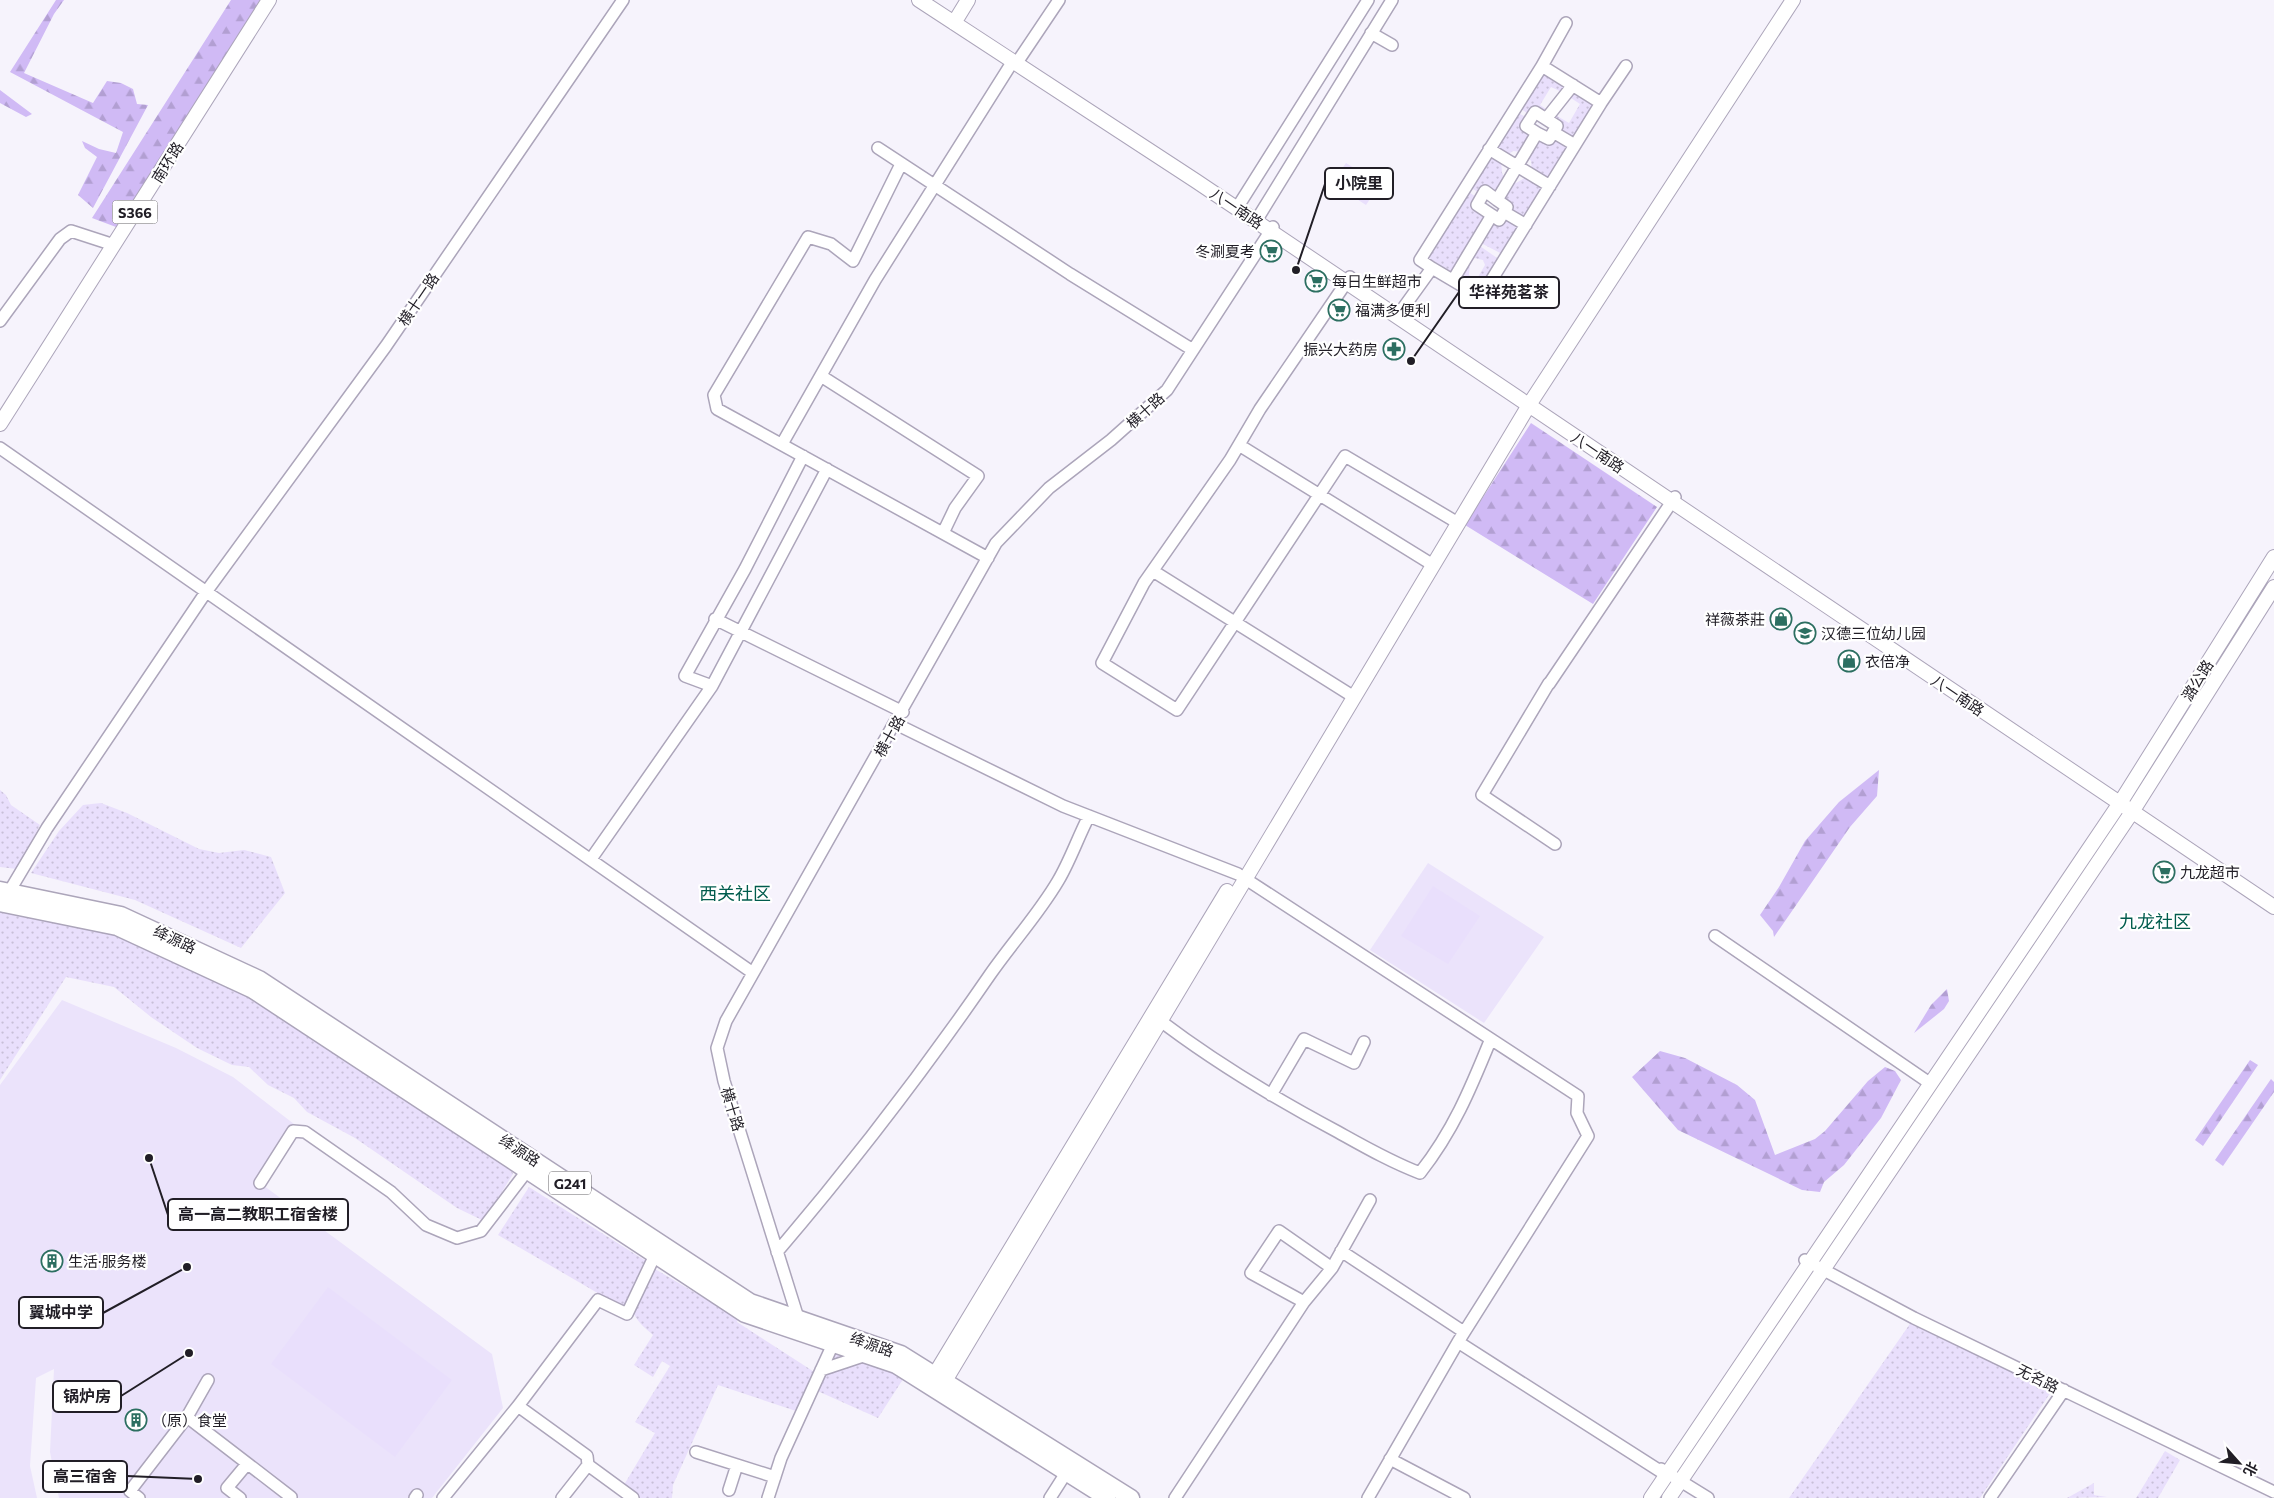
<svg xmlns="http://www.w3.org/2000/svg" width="2274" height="1498" viewBox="0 0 2274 1498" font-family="Commissioner,'Noto Sans SC',sans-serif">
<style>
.built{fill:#ebe3fb}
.green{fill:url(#green-dots)}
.forest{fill:url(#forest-firs)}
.pitch{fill:#e9dffc}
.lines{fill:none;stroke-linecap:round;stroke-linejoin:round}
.minor-casing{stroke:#aca5ba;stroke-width:14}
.major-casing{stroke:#aca5ba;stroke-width:16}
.highway-casing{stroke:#aca5ba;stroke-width:19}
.minor{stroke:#fff;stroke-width:11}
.major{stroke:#fff;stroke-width:14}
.highway{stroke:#fff;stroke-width:16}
.labels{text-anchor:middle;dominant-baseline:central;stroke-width:4.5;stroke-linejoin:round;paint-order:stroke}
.shield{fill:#fff;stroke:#646267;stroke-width:1}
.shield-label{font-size:14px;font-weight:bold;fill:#211e26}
.street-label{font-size:15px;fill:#211e26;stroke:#fff}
.poi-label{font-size:15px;fill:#211e26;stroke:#fff;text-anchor:start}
.quarter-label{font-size:18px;fill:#005c4d;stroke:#fff}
.leader{fill:none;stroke:#211e26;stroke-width:2}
.callout-dot{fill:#211e26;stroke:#fff;stroke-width:2}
.callout{fill:#fff;stroke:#211e26;stroke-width:2}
.callout-label{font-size:16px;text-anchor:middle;font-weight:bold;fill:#211e26}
</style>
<defs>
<pattern id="green-dots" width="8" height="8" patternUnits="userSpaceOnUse" patternTransform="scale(1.25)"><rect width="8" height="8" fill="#e9dffc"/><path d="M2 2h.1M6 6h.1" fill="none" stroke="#c8bfd8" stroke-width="1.8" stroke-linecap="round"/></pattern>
<pattern id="forest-firs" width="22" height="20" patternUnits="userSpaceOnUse" patternTransform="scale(1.25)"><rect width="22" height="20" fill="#d0baf5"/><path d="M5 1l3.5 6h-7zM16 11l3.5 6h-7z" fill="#b29fd2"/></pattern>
</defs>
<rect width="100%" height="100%" fill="#f6f3fc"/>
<path class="built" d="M1428,863L1544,937L1484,1023L1370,950Z
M62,1000L176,1048L233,1077L294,1124L256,1180L492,1354L503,1408L432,1498H59L50,1452L54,1369L36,1378L30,1466L37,1498H0V1085Z"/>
<path class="green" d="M1542,72L1567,87L1564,93L1551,87L1540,105L1549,111L1530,115L1521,109Z
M1573,91L1595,105L1574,142L1555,132L1552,113L1569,123L1580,104L1568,96Z
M1516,112L1528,118L1535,133L1523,152L1513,151L1507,155L1494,148Z
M1553,135L1572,146L1549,183L1532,173L1531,161L1526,154L1537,136Z
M1491,153L1501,160L1502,173L1505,179L1496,196L1480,193L1469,187Z
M1528,176L1547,186L1525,222L1500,200L1510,181L1516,183Z
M1467,191L1478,198L1487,216L1454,274L1426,256Z
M1505,215L1522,226L1504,255L1479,242L1493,219Z
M1477,244L1500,260L1482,291L1457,277L1466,262L1470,264L1469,275L1472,277H1478L1485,265L1483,260L1474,258L1472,261L1468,260Z
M0,790L6,795L11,805L40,825L17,869L0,867Z
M101,803L127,813L199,849L219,853L244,850L271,857L285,893L241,948L135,900L31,873L59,831L83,805Z
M0,907L135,939L253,996L511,1168L513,1174L484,1221L457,1208L355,1138L307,1112L294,1098L268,1085L249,1067L232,1065L197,1048L151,1017L114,987L66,977L0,1080Z
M529,1187L646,1261L642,1275L625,1309L498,1235Z
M655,1269L738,1318L737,1322L819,1375L833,1344L907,1373L878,1418L813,1389L802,1413L718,1385L673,1485L672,1498H633L621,1490L655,1433L635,1422L670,1366L662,1361L653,1377L634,1365L653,1335C645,1328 635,1320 633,1310Z
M1914,1318L2055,1386L1980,1498H1789Z
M2165,1451L2180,1460L2158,1498H2136Z
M2094,1483V1495L2107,1497L2067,1498Z"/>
<path class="forest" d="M56,0H64L54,14L24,73L93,103L107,81L121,83L133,89L137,104L148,105L93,208L78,195L97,157L85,148L82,141L99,149L116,153L123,132L10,72Z
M231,0H262L116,227L92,218Z
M0,90L32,114L26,117L0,103Z
M1531,423L1657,507L1593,604L1465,525Z
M1879,770L1877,796L1850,827L1774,937L1773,931L1760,915L1779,887L1805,841L1839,802Z
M1947,989L1949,1001L1944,1009L1914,1033L1931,1005Z
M1660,1051L1685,1058L1737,1085L1755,1100L1775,1155L1815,1139L1825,1131L1868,1081L1885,1067L1895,1071L1901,1080L1881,1118L1844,1165L1824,1182L1820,1192L1802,1190L1678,1130L1632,1077Z
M2250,1060L2258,1065L2203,1146L2195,1140Z
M2271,1079L2274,1082V1092L2223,1166L2215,1160Z"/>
<path class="pitch" d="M1346,163L1380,184L1366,205L1332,183Z
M1433,886L1480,916L1448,964L1401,936Z
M328,1287L452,1380L395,1457L271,1364Z"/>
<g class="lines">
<g class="minor-casing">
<path id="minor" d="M1371,33L1392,45
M1016,64L1059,0
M1542,66L1566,23
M1601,103L1626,66
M1546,119L1573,85
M1553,132L1575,145
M878,148L1070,274L1193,350
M1489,149L1550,186
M901,164L853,261L831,244L808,237L714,395L717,409L988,558
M1237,208L1368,0
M1504,212L1526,225
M1492,215L1477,205L1485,191L1497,200
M1256,221L1392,0
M1350,277L1260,409L1230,460L1144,583L1102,663L1177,710L1345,456L1458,523
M1453,280L1492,215L1499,220L1507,207L1497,200L1537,133L1549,139L1557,126L1535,112L1526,126L1537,133
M1397,316L1401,311L1432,268L1481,297L1601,103L1542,66L1420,260L1435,270
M0,321L60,239L71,231L114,245
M821,376L978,476L955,508L943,533
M782,444L875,280L1013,61
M1239,445L1433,565
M0,448L753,973
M1153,571L1354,697
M715,619L903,712
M1549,683L1482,795L1555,844
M1549,684L1675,497
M712,686L827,469
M896,724L1063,806L1238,874L1578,1096L1577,1113L1588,1136L1458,1342L1368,1498
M591,859L712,686L685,676L745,569L803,456
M9,892L47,828L206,592L386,346L623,0
M1715,936L1931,1084
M1154,1016C1211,1060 1274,1098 1338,1132C1365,1147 1391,1162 1420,1173C1453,1131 1470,1090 1490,1041
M1271,1095L1304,1039L1354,1063L1364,1042
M260,1183L293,1131L305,1132L391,1192L426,1225L457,1238L481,1231L527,1171
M1341,1251L1464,1332
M777,1252C852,1164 923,1072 989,976C1011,944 1038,915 1058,881C1070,861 1078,837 1089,816
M1805,1260L1914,1318L2274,1492
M1304,1302L1332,1268
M798,1318L724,1081L717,1048L726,1021L996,543L1049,488L1111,440L1167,390L1273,227
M1458,1342L1660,1471
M821,1370L866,1355
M187,1417L291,1497
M696,1452L775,1477
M1390,1459L1464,1498
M588,1465L633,1498
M1661,1469L1708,1498
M729,1490L737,1465
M139,1498L130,1491L187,1417L208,1380
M240,1498L227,1488L247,1464
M415,1498L417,1495
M443,1498L518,1406
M562,1498L588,1465L587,1456L518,1406L598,1300L627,1314L655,1255
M768,1498L781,1458L833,1344
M1050,1498L1066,1473
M1175,1498L1304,1302L1251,1273L1279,1231L1332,1268L1370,1200
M1990,1498L2064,1390"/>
</g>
<g class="major-casing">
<path id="major" d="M919,0L1196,181L2274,907
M954,23L968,0
M0,424L269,0
M929,1384L1227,891
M939,1391L1529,405L1793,0
M1651,1498L2120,803L2274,557
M1669,1498L2132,812L2274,587"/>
</g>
<g class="highway-casing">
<path id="highway" d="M0,890L121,915L259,979L750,1302L901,1354L1131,1498
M0,903L117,927L253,990L745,1314L896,1365L1107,1498"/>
</g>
<use href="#minor" class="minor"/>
<use href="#major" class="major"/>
<use href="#highway" class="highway"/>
</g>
<defs>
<g id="supermarket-ring" transform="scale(1.125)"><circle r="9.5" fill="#fff" stroke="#2c6f61" stroke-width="1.5"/><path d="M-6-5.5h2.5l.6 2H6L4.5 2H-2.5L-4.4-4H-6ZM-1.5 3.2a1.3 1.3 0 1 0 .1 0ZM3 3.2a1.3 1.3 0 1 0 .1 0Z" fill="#2c6f61"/></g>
<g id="pharmacy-ring" transform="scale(1.125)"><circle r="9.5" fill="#fff" stroke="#2c6f61" stroke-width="1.5"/><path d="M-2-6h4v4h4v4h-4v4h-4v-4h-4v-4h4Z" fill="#2c6f61"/></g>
<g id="shop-ring" transform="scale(1.125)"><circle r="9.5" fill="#fff" stroke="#2c6f61" stroke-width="1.5"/><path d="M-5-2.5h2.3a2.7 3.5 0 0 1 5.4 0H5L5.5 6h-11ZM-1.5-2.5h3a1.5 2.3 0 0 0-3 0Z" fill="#2c6f61"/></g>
<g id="school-ring" transform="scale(1.125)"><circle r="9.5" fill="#fff" stroke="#2c6f61" stroke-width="1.5"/><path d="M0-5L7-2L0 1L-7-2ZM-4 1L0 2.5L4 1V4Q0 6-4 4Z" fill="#2c6f61"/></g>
<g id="building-ring" transform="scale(1.125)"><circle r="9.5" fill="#fff" stroke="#2c6f61" stroke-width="1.5"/><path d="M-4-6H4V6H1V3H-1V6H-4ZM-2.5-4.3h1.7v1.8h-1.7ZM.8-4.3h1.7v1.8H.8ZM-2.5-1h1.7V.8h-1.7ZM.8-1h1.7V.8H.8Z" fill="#2c6f61"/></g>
</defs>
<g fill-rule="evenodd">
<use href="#supermarket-ring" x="1271" y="251"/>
<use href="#supermarket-ring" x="1316" y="281"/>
<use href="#supermarket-ring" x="1339" y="310"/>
<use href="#pharmacy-ring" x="1394" y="349"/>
<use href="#shop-ring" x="1781" y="619"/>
<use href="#school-ring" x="1805" y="633"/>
<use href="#shop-ring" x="1849" y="661"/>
<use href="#supermarket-ring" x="2164" y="872"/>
<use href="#building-ring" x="52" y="1261"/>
<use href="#building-ring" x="136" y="1420"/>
</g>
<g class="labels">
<g class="shield">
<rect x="112.5" y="200.5" width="45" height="23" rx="4"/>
<rect x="549" y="1171.5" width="42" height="23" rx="4"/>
</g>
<g class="shield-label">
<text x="135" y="212">S366</text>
<text x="570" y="1183">G241</text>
</g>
<g class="street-label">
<text transform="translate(167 162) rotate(-58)">南环路</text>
<text transform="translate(1237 208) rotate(34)">八一南路</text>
<text transform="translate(418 299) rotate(-56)">横十一路</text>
<text transform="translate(1145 410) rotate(-42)">横十路</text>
<text transform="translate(1598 452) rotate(34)">八一南路</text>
<text transform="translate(2197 680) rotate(-58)">潞公路</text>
<text transform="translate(1958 695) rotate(34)">八一南路</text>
<text transform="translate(889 736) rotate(-61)">横十路</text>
<text transform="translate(175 939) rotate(25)">绛源路</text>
<text transform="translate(733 1109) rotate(73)">横十路</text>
<text transform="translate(520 1150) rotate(33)">绛源路</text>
<text transform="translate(872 1344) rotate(19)">绛源路</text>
<text transform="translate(2038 1378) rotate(26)">无名路</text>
</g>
<g class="poi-label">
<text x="1255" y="251" text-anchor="end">冬涮夏考</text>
<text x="1332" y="281">每日生鲜超市</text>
<text x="1355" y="310">福满多便利</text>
<text x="1378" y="349" text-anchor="end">振兴大药房</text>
<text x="1765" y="619" text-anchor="end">祥薇茶莊</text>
<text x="1821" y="633">汉德三位幼儿园</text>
<text x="1865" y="661">衣倍净</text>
<text x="2180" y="872">九龙超市</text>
<text x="68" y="1261">生活·服务楼</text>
<text x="152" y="1420">（原）食堂</text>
</g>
<g class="quarter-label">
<text x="735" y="893">西关社区</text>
<text x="2155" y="921">九龙社区</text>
</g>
</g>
<path class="leader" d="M1296 270L1325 184M1411 361L1459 292M149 1158L168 1215M187 1267L103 1313M189 1353L121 1396M198 1479L127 1476"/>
<g class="callout-dot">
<circle cx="1296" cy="270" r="5"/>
<circle cx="1411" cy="361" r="5"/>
<circle cx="149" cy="1158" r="5"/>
<circle cx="187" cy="1267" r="5"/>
<circle cx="189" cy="1353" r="5"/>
<circle cx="198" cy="1479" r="5"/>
</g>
<g class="callout">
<rect x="1325" y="168" width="68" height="31" rx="5"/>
<rect x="1459" y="277" width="100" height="31" rx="5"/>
<rect x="168" y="1199" width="180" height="31" rx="5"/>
<rect x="19" y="1297" width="84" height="31" rx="5"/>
<rect x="53" y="1381" width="68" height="31" rx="5"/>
<rect x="43" y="1461" width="84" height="31" rx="5"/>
</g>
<g class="callout-label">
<text x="1359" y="189">小院里</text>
<text x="1509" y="298">华祥苑茗茶</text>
<text x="258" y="1220">高一高二教职工宿舍楼</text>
<text x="61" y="1318">翼城中学</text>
<text x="87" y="1402">锅炉房</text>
<text x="85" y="1482">高三宿舍</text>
</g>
<g transform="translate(2239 1463) rotate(117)" stroke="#ffffff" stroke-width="4" paint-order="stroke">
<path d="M0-4L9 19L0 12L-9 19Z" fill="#211e26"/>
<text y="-8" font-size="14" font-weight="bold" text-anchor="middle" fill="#211e26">北</text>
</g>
</svg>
